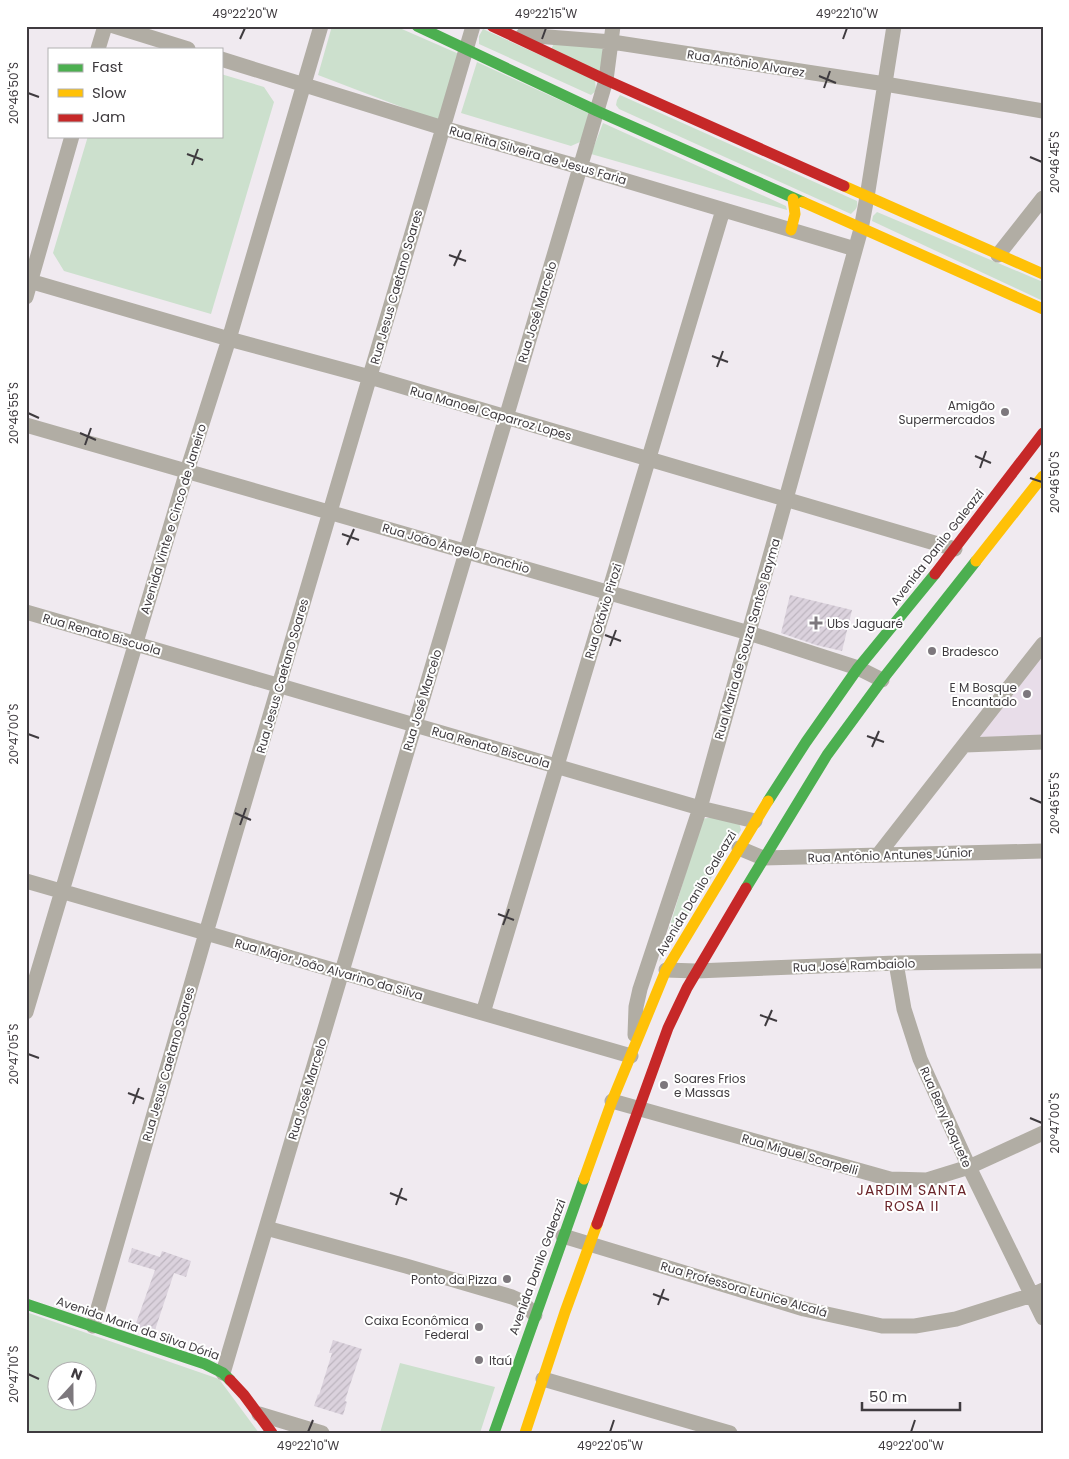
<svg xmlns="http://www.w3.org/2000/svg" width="1069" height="1459" viewBox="0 0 1069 1459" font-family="Poppins,sans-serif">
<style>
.built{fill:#e8dde9}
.green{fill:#cce0cd;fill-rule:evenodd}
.building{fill:url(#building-hatch)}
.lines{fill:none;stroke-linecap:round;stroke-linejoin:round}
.street{stroke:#b1ada4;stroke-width:15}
.fast{stroke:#4caf50;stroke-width:11}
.slow{stroke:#ffc107;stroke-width:11}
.jam{stroke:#c62828;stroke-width:11}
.ticks{fill:none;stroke:#3f3b3f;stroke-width:2}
.poi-dot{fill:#7d787d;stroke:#fff;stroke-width:2}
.labels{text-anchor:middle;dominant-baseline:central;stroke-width:4;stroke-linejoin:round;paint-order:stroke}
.street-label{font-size:12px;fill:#3f3b3f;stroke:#fff}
.poi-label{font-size:12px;fill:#3f3b3f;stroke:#fff;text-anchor:end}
.neighbourhood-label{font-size:14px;letter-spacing:1px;fill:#6b252a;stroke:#fff}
.neatline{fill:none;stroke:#3f3b3f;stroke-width:2}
.ticks-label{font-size:12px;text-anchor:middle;fill:#3f3b3f}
</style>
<defs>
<pattern id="building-hatch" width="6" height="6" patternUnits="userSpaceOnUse" patternTransform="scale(1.25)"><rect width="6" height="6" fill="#dbd2dd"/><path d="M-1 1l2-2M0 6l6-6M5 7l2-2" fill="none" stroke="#bdb5bf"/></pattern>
</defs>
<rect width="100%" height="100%" fill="#f0eaf0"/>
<path class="built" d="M1043,652V736L978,738Z"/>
<path class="green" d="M332,26H395L459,54L438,121L318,75Z
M483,29L595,80L596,91L591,95L479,44V36Z
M557,38L603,44L601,74L550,51Z
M477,62L588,113L587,128L580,142L571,146L461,113Z
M221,74L264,87L274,102L211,314L64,271L53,253L88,136H221Z
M620,95L857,201C858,208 856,209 851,214L619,109L616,105L617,100Z
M603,123L786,206L787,210L591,154Z
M877,212L1043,282V301L872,221L873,216Z
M713,817L739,822L741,830L659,962L702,819Z
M26,1312L219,1379L259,1433H26ZM58,1372H88V1402H58Z
M400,1363L495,1387L480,1433H380Z"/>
<path class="building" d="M790,595L852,610L842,651L816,645L781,633Z
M132,1248L160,1257L162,1251L191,1261L186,1277L174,1273L154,1333L135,1326L155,1270L128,1262Z
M333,1340L362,1349L349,1388L345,1401L347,1402L343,1415L314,1406L318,1394L319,1395L332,1353H329Z"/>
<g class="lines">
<path class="street" d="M114,26L188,49
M523,35L612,42L885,84L1043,111
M98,49L105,26
M221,59L443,128L580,167L855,249
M998,255L1043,198
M26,280L229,339L370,377L955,549
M26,297L72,136
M26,425L749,633L858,668L882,680
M26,612L700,808L755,821
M965,745L1043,742
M739,848L763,858L1043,851
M878,855L1043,644
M26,881L631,1056
M896,963L904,1009L920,1059L969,1167L1043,1318
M666,970L696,971L896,963L1043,961
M26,1012L187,471L229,339L321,26
M483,1013L723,210
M635,1035L636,1007L640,989L700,808L861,229L867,197L894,26
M612,1101L890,1179L927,1180L969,1167L1043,1133
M266,1228L406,1266L512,1297L521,1301L535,1315
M563,1236L804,1309L882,1326H915L956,1319L1032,1295L1043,1290
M93,1326L206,933L473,26
M223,1373L606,80L613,26
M543,1379L730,1433
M259,1414L322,1433"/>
<path class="fast" d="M417,26L597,111L803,202
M768,801L806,742L858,668L935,574
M746,888L827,755L882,680L976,561
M26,1304L205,1364L223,1373L230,1380
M494,1433L584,1179"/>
<path class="slow" d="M844,186L1043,274
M803,202L1043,309
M791,230L795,214L793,199
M976,561L1043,476
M584,1179L612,1101L666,970L768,801
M525,1433L565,1312L597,1224"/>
<path class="jam" d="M492,26L606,80L844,186
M935,574L1043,433
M597,1224L668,1028L687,988L746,888
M230,1380L244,1395L272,1433"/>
</g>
<path class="ticks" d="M240,39L245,28M542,39L546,28M843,39L847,28M819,76L836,83M824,88L830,71M28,93L39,97M187,154L203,160M1030,157L1042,162M192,165L198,149M449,255L466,261M454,266L461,250M712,356L728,362M717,367L723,351M28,413L39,418M80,433L96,440M85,445L91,428M975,456L991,463M980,468L986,451M1030,478L1042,482M342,534L359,540M347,545L354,529M605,635L621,641M610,646L616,630M28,734L39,738M867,736L884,742M872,747L879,731M1030,798L1042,803M235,813L251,820M240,825L246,808M498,914L514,920M503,925L509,909M760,1015L777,1021M765,1026L772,1010M28,1054L39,1058M128,1093L144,1099M133,1104L139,1088M1030,1118L1042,1123M390,1193L407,1200M396,1205L402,1188M653,1294L669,1300M658,1305L664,1289M28,1374L39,1379M308,1432L313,1420M610,1432L614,1420M911,1432L915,1420"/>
<g class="poi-dot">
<circle cx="1005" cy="412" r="5"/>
<path d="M813.5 615.5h5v5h5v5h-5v5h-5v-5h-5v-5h5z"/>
<circle cx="932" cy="651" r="5"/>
<circle cx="1027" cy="694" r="5"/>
<circle cx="664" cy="1085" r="5"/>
<circle cx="507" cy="1279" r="5"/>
<circle cx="479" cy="1327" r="5"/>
<circle cx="479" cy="1360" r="5"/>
</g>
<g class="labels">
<g class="street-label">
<text transform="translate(746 63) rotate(9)">Rua Antônio Alvarez</text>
<text transform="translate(538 155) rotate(16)">Rua Rita Silveira de Jesus Faria</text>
<text transform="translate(396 287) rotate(-74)">Rua Jesus Caetano Soares</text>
<text transform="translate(537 312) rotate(-73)">Rua José Marcelo</text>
<text transform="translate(491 413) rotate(16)">Rua Manoel Caparroz Lopes</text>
<text transform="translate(173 519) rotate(-73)">Avenida Vinte e Cinco de Janeiro</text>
<text transform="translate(937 547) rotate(-52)">Avenida Danilo Galeazzi</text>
<text transform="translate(456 548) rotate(16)">Rua João Ângelo Ponchio</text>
<text transform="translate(603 611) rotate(-73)">Rua Otávio Pirozi</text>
<text transform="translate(102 634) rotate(16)">Rua Renato Biscuola</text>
<text transform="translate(747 639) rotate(-74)">Rua Maria de Souza Santos Bayma</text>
<text transform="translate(282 676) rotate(-74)">Rua Jesus Caetano Soares</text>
<text transform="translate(422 700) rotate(-73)">Rua José Marcelo</text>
<text transform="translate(491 747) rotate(16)">Rua Renato Biscuola</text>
<text transform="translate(890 855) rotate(-2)">Rua Antônio Antunes Júnior</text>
<text transform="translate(696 893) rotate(-59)">Avenida Danilo Galeazzi</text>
<text transform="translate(854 965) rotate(-2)">Rua José Rambaiolo</text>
<text transform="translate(329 969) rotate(16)">Rua Major João Alvarino da Silva</text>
<text transform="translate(168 1064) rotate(-74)">Rua Jesus Caetano Soares</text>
<text transform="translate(307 1089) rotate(-73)">Rua José Marcelo</text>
<text transform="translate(946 1117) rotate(66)">Rua Beny Roquete</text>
<text transform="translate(800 1154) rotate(16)">Rua Miguel Scarpelli</text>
<text transform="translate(537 1267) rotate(-70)">Avenida Danilo Galeazzi</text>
<text transform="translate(744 1289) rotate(16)">Rua Professora Eunice Alcalá</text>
<text transform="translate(138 1328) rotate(19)">Avenida Maria da Silva Dória</text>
</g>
<g class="poi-label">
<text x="995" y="405">Amigão<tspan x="995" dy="14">Supermercados</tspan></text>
<text x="827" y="623" text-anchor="start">Ubs Jaguaré</text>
<text x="942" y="651" text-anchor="start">Bradesco</text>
<text x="1017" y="687">E M Bosque<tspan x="1017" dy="14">Encantado</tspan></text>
<text x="674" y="1078" text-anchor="start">Soares Frios<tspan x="674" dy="14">e Massas</tspan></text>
<text x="497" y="1279">Ponto da Pizza</text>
<text x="469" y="1320">Caixa Econômica<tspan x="469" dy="14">Federal</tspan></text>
<text x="489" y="1360" text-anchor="start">Itaú</text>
</g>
<g class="neighbourhood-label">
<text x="912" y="1190">JARDIM SANTA<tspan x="912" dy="16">ROSA II</tspan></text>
</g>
</g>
<rect width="1069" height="1459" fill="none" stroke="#ffffff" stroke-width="55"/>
<rect x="48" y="48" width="175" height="90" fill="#ffffff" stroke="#b2b1b2"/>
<rect x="58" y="64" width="25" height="8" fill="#4caf50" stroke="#b2b1b2"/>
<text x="92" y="72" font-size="15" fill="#3f3b3f">Fast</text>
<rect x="58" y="89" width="25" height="8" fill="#ffc107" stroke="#b2b1b2"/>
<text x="92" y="98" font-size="15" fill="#3f3b3f">Slow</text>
<rect x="58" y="114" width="25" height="8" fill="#c62828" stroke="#b2b1b2"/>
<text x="92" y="122" font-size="15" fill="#3f3b3f">Jam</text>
<g transform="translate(72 1386) rotate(21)"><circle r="24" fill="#ffffff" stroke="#b2b1b2"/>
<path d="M0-4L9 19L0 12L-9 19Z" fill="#7d787d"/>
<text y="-8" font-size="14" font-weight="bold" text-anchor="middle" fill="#3f3b3f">N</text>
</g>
<path d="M862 1402v8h98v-8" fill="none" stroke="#3f3b3f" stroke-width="2.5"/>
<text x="869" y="1402" font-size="15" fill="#3f3b3f" stroke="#ffffff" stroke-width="4" paint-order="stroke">50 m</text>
<rect x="28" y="28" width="1014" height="1404" class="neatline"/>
<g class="ticks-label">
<text x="245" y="18">49°22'20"W</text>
<text x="546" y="18">49°22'15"W</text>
<text x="847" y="18">49°22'10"W</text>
<text transform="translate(14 93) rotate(-90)" y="4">20°46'50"S</text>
<text transform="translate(1055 162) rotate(-90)" y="4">20°46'45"S</text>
<text transform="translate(14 413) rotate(-90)" y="4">20°46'55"S</text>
<text transform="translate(1055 482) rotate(-90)" y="4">20°46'50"S</text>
<text transform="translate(14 734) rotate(-90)" y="4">20°47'00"S</text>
<text transform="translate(1055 803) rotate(-90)" y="4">20°46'55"S</text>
<text transform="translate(14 1054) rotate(-90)" y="4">20°47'05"S</text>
<text transform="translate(1055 1123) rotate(-90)" y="4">20°47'00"S</text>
<text transform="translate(14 1374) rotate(-90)" y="4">20°47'10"S</text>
<text x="308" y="1450">49°22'10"W</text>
<text x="610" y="1450">49°22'05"W</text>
<text x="911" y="1450">49°22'00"W</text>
</g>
</svg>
